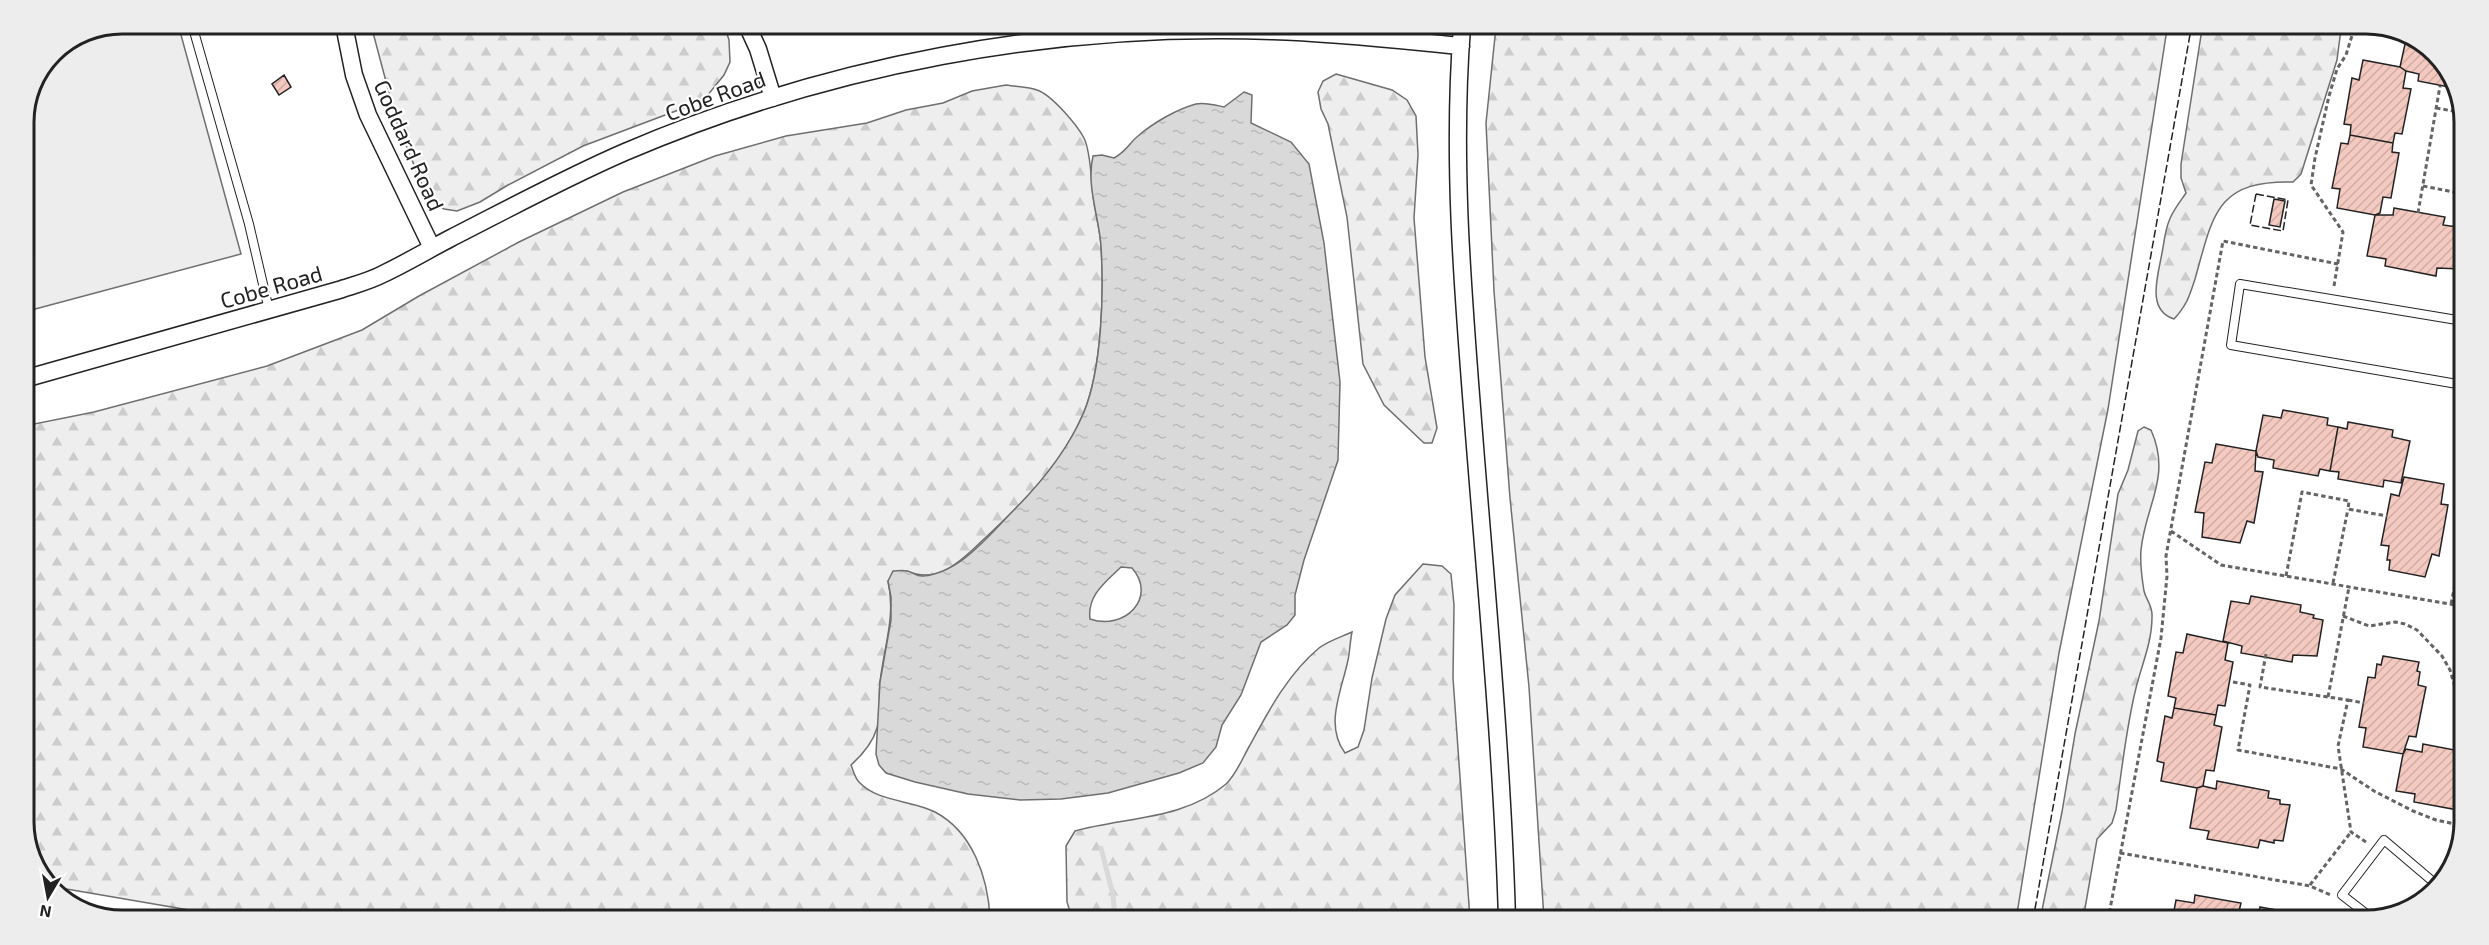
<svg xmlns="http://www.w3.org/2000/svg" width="2489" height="945" viewBox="0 0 2489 945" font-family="'Exo 2',sans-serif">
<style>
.forest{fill:url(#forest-firs);stroke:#6f6f6f;stroke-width:1.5}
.parking{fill:#ededed;stroke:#6f6f6f;stroke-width:1.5}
.water{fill:url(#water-ripples);stroke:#6f6f6f;stroke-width:1.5;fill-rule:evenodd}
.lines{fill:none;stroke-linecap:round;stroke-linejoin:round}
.stream{stroke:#d9d9d9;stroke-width:5}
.building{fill:url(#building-hatch);stroke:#222;stroke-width:1.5}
.lane-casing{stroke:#222;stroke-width:10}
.street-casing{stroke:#222;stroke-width:19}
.path{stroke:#646464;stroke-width:3;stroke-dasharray:4.5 3;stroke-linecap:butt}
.lane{stroke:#fff;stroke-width:8}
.street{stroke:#fff;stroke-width:16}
.fence{stroke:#222;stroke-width:1.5;stroke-dasharray:8 3;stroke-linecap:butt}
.labels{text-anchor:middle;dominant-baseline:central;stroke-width:4.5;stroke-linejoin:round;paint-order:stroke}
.street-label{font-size:22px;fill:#222;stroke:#fff}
.rim{fill:none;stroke:#222;stroke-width:3}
</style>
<defs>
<pattern id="forest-firs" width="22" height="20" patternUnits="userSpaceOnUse" patternTransform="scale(1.5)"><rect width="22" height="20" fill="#eee"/><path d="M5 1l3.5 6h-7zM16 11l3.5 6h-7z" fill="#ccc"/></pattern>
<pattern id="water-ripples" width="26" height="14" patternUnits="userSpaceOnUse" patternTransform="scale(1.5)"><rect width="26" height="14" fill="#d9d9d9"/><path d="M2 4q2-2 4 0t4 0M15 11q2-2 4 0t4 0" fill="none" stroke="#bababa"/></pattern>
<pattern id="building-hatch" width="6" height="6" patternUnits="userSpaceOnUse" patternTransform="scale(1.5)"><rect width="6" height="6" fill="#f3c9c0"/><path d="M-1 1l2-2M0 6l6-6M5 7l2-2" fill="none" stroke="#d0aca5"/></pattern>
</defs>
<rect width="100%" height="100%" fill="#fff"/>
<path class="forest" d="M371,25H724L729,40L730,62L724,75L707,96L689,106L583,146L508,185L480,202L457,211L444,209L433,202L425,192L397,123Z
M1496,27L2167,29L2108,409L2059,653L2016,920L1544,919L1529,687L1510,498L1494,291L1486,123Z
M2202,29H2341L2337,60L2301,174L2293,182C2215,180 2213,216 2195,279C2189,297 2187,305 2174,319C2146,310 2158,276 2162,253C2164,243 2165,231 2169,221C2173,210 2180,202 2186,193L2181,178V164Z
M1336,74L1392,90L1407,100L1416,116L1418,155L1414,218L1425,357L1437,428L1432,443H1424L1384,405L1363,364L1347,217L1328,124L1321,109L1318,92L1323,81Z
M1006,85C1016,87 1028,86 1037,90C1052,95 1077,125 1084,138C1091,152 1091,180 1093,196C1095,213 1100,229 1101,246C1104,293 1102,367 1084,412C1063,463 1024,502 984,539C962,560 939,585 907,571L888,581C896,616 884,647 880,682C878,696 882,714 877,728C873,742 861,756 851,765C853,770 855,778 859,782C877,802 912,800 935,812C973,832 988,878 990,918L224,916L49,886L44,883L24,830V426L94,412L267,366L362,330L419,296L519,242L623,192L715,156L786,136L867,123L906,110L943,103L972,91Z
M2144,427L2151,430C2172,477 2145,506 2141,550C2140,562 2142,579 2144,591C2146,600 2153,606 2152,617C2152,642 2142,664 2136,688C2126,728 2122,769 2116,810L2112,823L2097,839L2083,920H2040L2062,812L2075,734L2099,621L2118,494L2128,470L2138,431Z
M1423,564L1442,566L1451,574L1454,605L1453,678L1470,919L1072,918L1067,902L1066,846L1075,831C1125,817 1184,820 1226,784C1236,775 1243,757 1250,745C1269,710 1288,674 1319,648C1328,641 1341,637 1352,632C1350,641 1350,651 1348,660C1342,690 1324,725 1345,753L1358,747L1364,730L1372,678L1386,619L1395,595Z"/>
<path class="parking" d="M122,24H178L241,254L24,312V116L53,52Z"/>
<path class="water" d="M1244,92L1252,95L1251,123L1291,142L1309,164L1324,243L1340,382L1338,460L1304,560L1295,595V615L1287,625L1261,642L1241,695L1222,725L1216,747L1203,763L1179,773L1108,793L1061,799L1020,800L968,794L915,782L886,773L879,765L876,754L880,682L891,620V597L888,581L893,571C897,571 902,570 907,571C913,572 917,577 923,576C960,573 989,535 1013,511C1042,482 1068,450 1084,412C1102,368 1104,293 1101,246C1099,216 1086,186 1093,156L1102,155L1114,158C1128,150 1128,144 1138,136C1153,123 1177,109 1196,104C1205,102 1215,105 1224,107ZM1121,567L1132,568C1158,598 1124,631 1090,619C1087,595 1106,582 1121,567Z"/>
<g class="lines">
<path class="stream" d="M1101,848L1113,895L1115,918"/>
</g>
<path class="building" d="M2407,35L2445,62L2454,88L2418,81L2419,74L2406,71L2400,67Z
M2363,60L2400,67L2406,71L2403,88L2411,89L2402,134L2395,133L2393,143L2350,135L2351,125L2344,124L2352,78L2359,80Z
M284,75L291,87L279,95L272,84Z
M2350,135L2393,143L2392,152L2399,153L2391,198L2383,197L2380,213L2375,215L2337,208L2340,189L2332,188L2341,143L2348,144Z
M2274,199L2285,201L2280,227L2269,225Z
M2394,208L2445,217L2443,225L2457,227V230L2464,232L2460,269L2437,268L2436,276L2385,266L2386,259L2367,256L2375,215H2393Z
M2283,410L2328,418L2327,425L2338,427L2330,471L2320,469L2318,476L2273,468L2274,460L2258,457L2256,451L2263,415L2281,418Z
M2348,422L2393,430L2392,437L2410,441L2401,483L2384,480L2383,487L2338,479L2339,472L2330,471L2338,427L2347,429Z
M2216,444L2256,451L2255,471L2263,472L2254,523L2247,521L2240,543L2202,537L2204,513L2195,512L2205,462L2212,463Z
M2404,477L2444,484L2441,504L2448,505L2439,556L2432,554L2425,577L2389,570L2390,560H2387L2389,546L2381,545L2391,494L2399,496Z
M2251,596L2301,605L2300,612L2314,615L2313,618L2323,620L2317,656L2293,655L2292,662L2241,653L2242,646L2223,641L2231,601L2249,604Z
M2187,634L2228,643L2225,660L2233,662L2225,706L2218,705L2216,715L2174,708L2176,698L2168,696L2176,652L2183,653Z
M2383,656L2419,662L2417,671L2420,672L2418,685L2426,687L2416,737L2409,736L2403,754L2363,747L2366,728L2359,727L2368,677L2375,678L2377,664L2381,665Z
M2174,708L2216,715L2214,725L2222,727L2214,771L2206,770L2203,786L2197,788L2161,781L2164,763L2157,761L2165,716L2172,718Z
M2423,744L2460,751L2458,810L2414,802L2415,794L2396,791L2403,754L2406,749L2422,752Z
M2217,781L2269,791L2268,798L2280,800V804L2290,805L2283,841L2274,840V843L2260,840L2258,848L2207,839L2209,831L2190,828L2197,788L2203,786L2216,789Z
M2195,895L2241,903L2239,911L2251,913L2249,921H2172L2176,900L2194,903Z
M2260,907L2305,915L2304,921H2249L2251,913L2259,915Z"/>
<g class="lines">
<g class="lane-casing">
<path id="lane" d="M195,24L193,28L249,224L269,310
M2463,385L2231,345L2240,284L2463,321
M2373,919L2342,895L2384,840L2437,885"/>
</g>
<g class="street-casing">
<path id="street" d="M344,25L354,75L368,115L432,248
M747,25L758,49L773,98
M1462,27C1452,154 1462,281 1472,408C1485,578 1502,748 1507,919
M24,379L339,290C354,285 370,281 383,274C406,263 428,250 451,238C508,209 565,178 625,152C828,65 1052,23 1273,31C1336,33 1398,40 1461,46"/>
</g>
<path class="path" d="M2436,108L2464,113
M2423,186L2464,194
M2418,213L2440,86
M2334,286L2343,232L2311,185L2315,158L2329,96L2337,69L2346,55L2354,29
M2171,531L2221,565L2461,606
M2286,576L2302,492L2349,501L2348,509L2387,516
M2333,583L2348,509
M2451,604L2462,551
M2343,616L2369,626L2395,622L2405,624L2417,630L2442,656L2450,670L2461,708
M2266,654L2260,687L2348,700L2338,746L2351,832L2366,842
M2233,682L2250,685L2238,750L2341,769L2374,791L2413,811L2436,820L2460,825
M2328,697L2349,587
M2348,700L2364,703
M2120,853L2310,886L2331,895
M2310,885L2351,832
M2108,920L2161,638L2167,576L2166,556L2223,241L2338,264"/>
<use href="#lane" class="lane"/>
<use href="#street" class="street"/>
<path class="fence" d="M2256,194L2288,200L2283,231L2250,225Z
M84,911L111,916
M2033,920L2191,29"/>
</g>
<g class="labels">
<g class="street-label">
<text transform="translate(715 95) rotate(-20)">Cobe Road</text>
<text transform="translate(410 145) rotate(66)">Goddard Road</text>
<text transform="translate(271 286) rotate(-16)">Cobe Road</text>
</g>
</g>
<path d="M0 0H2489V945H0ZM122 34H2366A88 88 0 0 1 2454 122V822A88 88 0 0 1 2366 910H122A88 88 0 0 1 34 822V122A88 88 0 0 1 122 34Z" fill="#ededed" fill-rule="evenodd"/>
<path class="rim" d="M122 34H2366A88 88 0 0 1 2454 122V822A88 88 0 0 1 2366 910H122A88 88 0 0 1 34 822V122A88 88 0 0 1 122 34Z"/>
<g transform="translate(48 897) rotate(190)" stroke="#ffffff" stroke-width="4.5" paint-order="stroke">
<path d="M0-4.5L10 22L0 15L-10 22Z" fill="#222222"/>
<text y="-9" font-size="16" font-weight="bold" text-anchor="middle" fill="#222222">N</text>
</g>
</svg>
